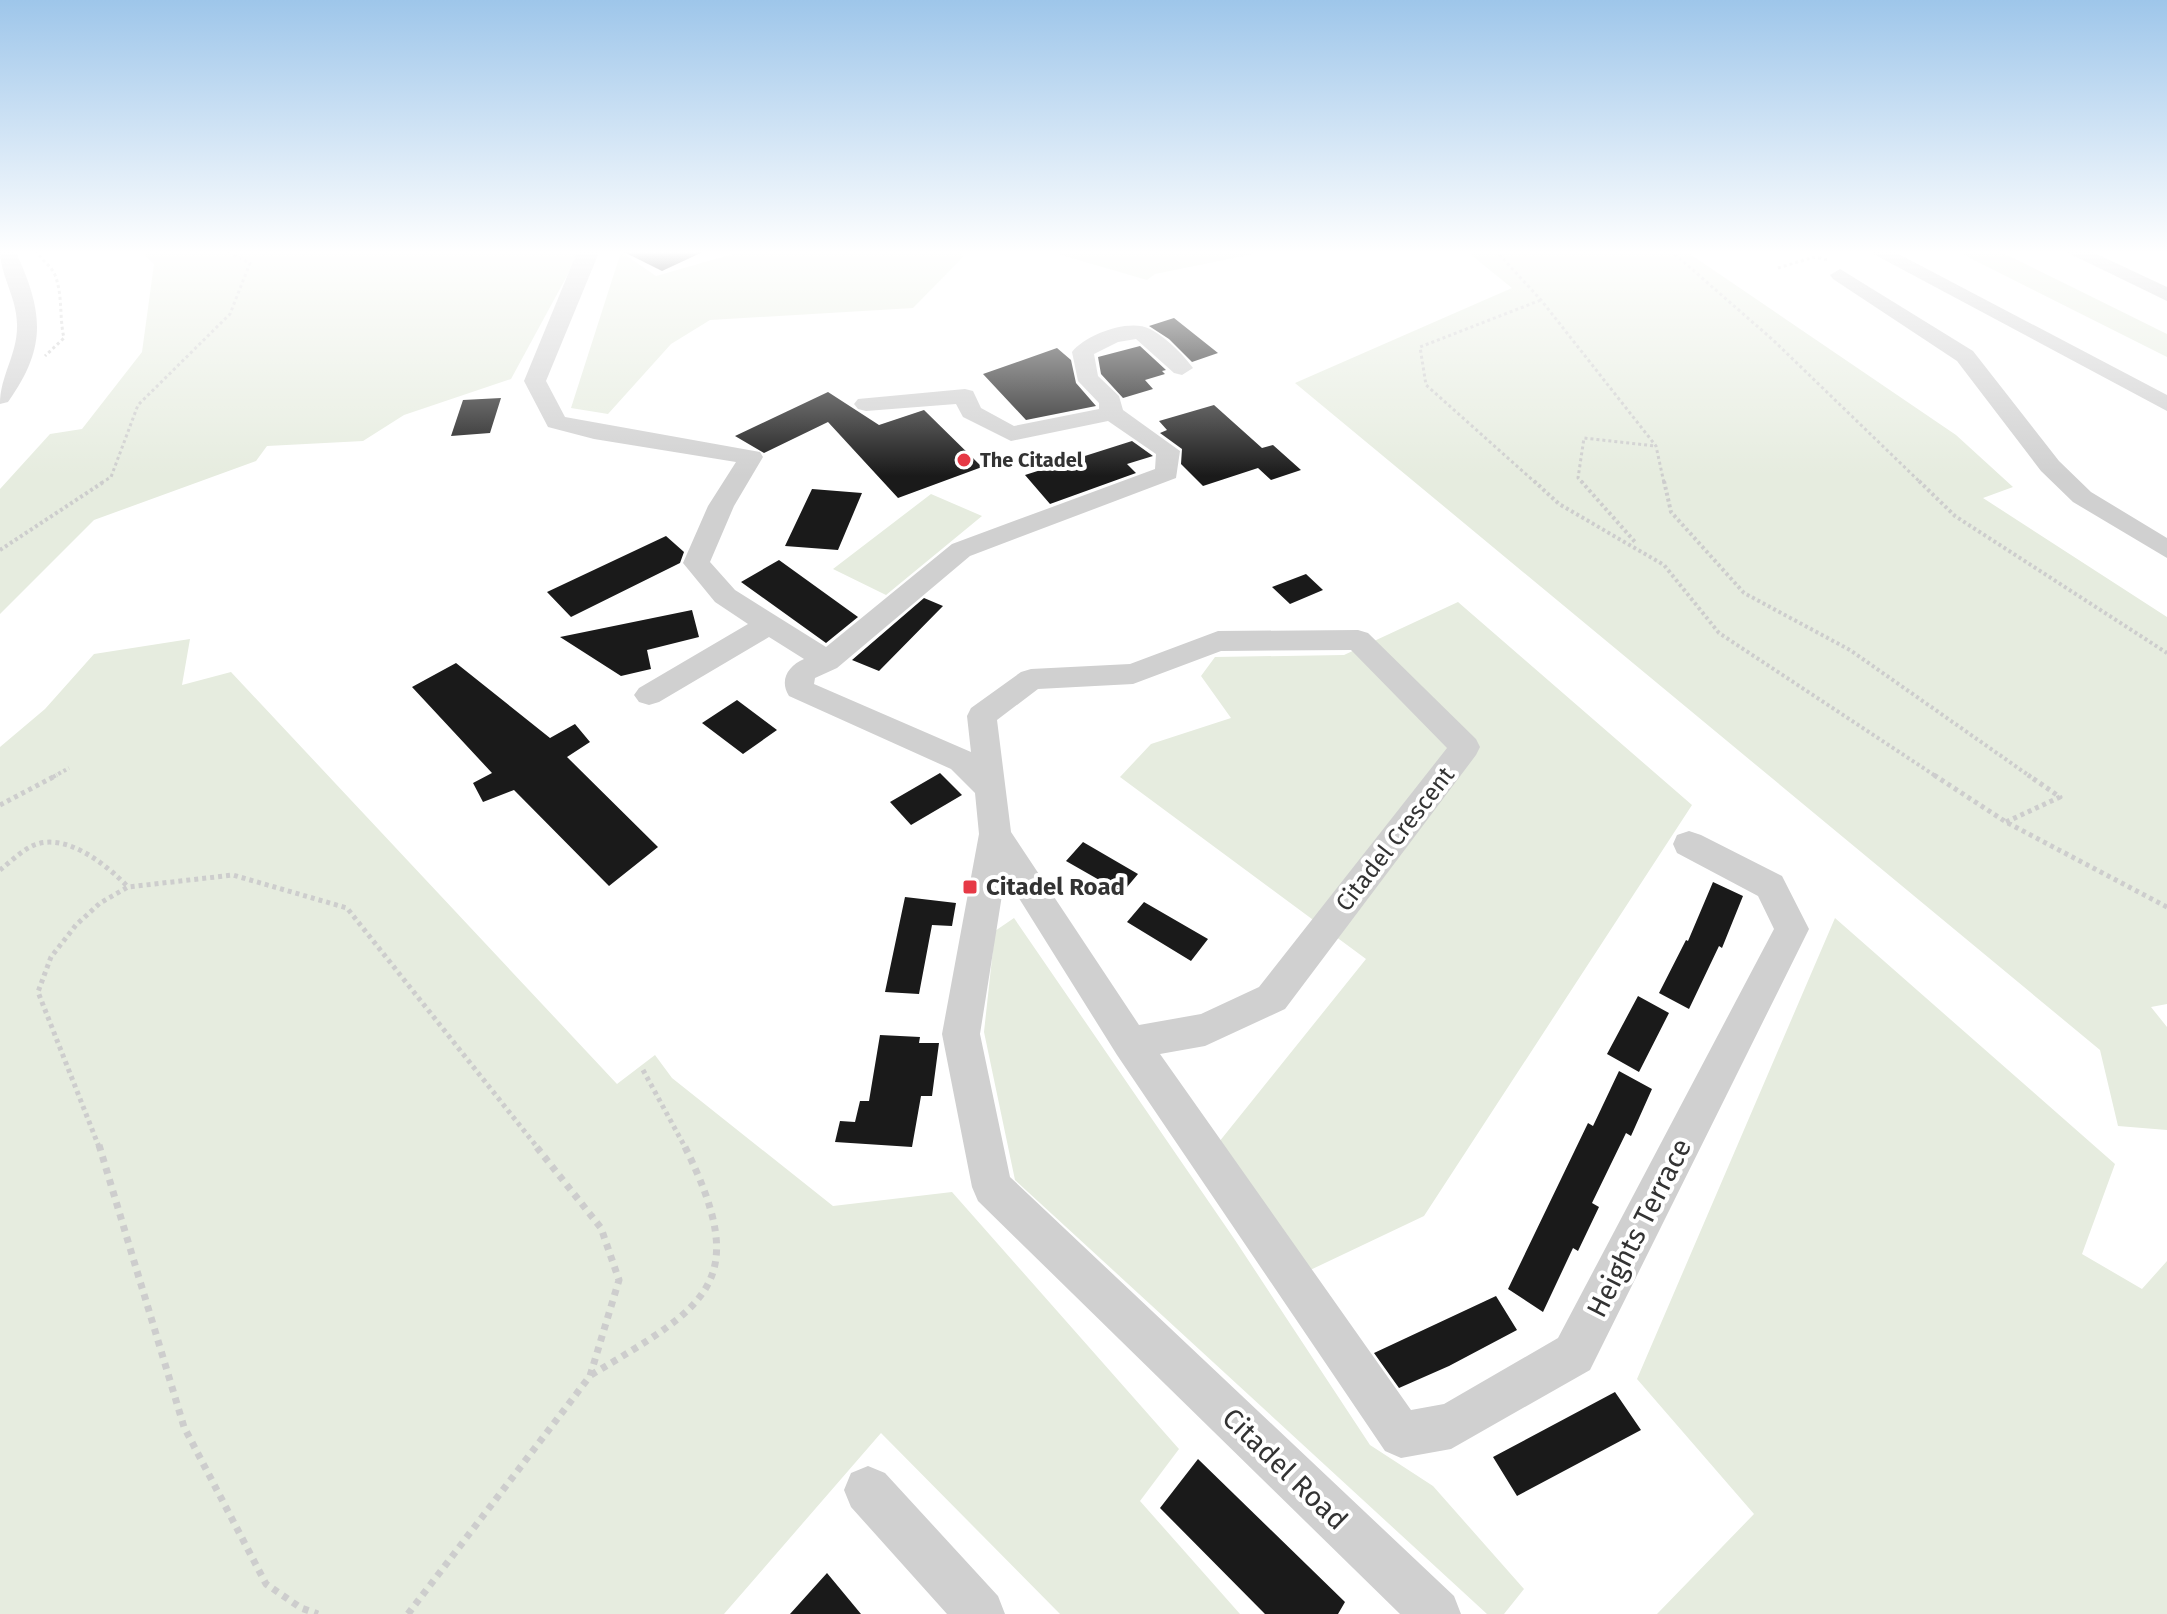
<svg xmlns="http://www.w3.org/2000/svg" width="2167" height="1614" viewBox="0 0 2167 1614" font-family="'Fira Sans',sans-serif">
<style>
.green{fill:#e6ecdf}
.building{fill:#1a1a1a}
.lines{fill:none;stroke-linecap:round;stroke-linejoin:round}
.path-far3{stroke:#cdcdcd;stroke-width:3;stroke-dasharray:3 3;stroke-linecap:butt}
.path-far2{stroke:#cdcdcd;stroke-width:4;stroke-dasharray:3 3;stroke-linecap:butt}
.path-far1{stroke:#cdcdcd;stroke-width:5;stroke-dasharray:4 4;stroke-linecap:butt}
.path{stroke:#cdcdcd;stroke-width:7;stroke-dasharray:6 6;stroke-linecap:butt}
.minor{fill:#d0d0d0;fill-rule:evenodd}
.poi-dot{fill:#e63946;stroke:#fff;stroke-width:3}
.labels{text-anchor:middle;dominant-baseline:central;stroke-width:8;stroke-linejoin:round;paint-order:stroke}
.far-poi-label{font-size:20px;font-weight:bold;fill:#333;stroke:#fff;text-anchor:start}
.street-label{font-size:24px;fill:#333;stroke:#fff}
.poi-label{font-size:24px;font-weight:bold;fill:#333;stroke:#fff;text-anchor:start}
.near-street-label{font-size:28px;fill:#333;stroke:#fff}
</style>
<rect width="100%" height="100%" fill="#fff"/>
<path class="green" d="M140,250H581L511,379L404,415L363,441L267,446L256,461L94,520L0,614V489L50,434L82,429L142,352L154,264Z
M747,250H961L963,257L913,308L710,320L671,344L608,414L571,408L621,252L656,276Z
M1044,250H1273L1155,274L1147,280Z
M1465,250H1684L1956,435L2013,487L1983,498L2167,617V1004L2151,1007L2167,1027V1130L2118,1126L2100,1050L1295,383L1512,288Z
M1954,250H1997L2167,334V357Z
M931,494L982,516L886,595L833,569Z
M1458,602L1692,805L1424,1216L1306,1272L1219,1142L1366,959L1120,777L1151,744L1231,718L1201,676L1215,657L1344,655Z
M190,639L182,685L231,672L617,1084L655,1055L672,1078L833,1206L952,1192L1179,1449L1140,1501L1240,1614H1060L881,1433L724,1614H0V747L45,709L94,654Z
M1014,918L1235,1240L1370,1445L1433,1486L1524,1589L1504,1614H1487L1015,1180L984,1032L995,931Z
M1835,918L2115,1164L2082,1254L2142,1289L2167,1261V1614H1657L1754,1514L1637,1379Z"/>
<path class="building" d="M620,250H707L662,271Z
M1174,318L1218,353L1192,362L1169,339L1149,326Z
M1140,346L1166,370L1162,371L1165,374L1145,380L1153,389L1123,398L1101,374L1098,357Z
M1057,348L1071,360L1076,383L1096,406L1026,420L983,374Z
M828,392L879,425L924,410L982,467L898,498L828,422L764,453L735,436Z
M501,398L490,433L451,436L463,400Z
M1214,405L1262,448L1273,445L1301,470L1271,480L1258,468L1203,486L1181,464L1182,449L1160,433L1167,430L1159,421Z
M1132,441L1153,456L1127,464L1136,473L1050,504L1025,475Z
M812,489L862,493L838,550L785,546Z
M666,536L684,552L680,563L571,617L547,592Z
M779,560L858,617L826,643L741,582Z
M1306,574L1323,590L1290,604L1272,587Z
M924,598L943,606L879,671L852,660Z
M692,610L699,637L647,650L651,669L621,676L560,637Z
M456,663L550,738L575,724L590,742L567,757L658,847L609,886L514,790L483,802L473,783L492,773L412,687Z
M737,700L777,730L743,754L702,723Z
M940,773L962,795L911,825L890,802Z
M1083,842L1138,874L1122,893L1066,861Z
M1713,882L1743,896L1722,948L1719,946L1689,1009L1659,993L1686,940L1688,941Z
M905,897L956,903L952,926L932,925L919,994L885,992Z
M1144,902L1208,939L1191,961L1127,922Z
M1638,996L1669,1013L1639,1072L1607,1054Z
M880,1035L920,1037L919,1043H939L932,1096H921L912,1147L835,1142L840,1121L855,1122L860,1101H869Z
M1619,1071L1652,1089L1631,1136L1626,1133L1592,1203L1599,1207L1578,1251L1573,1248L1543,1312L1508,1289L1588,1123L1593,1126Z
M1496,1296L1517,1330L1449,1366L1399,1388L1374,1353Z
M1615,1392L1641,1430L1517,1496L1493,1457Z
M1198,1459L1345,1602L1338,1614H1265L1160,1508Z
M827,1573L861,1614H790Z"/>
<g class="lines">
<path class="path-far3" d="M36,250C41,261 51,265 55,275C63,295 59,317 64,338L45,356
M1495,250L1541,300L1656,446L1664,483
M1670,250L1773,340L1921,483
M1778,268L1814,257L1829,260
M101,483L111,477L138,405L230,314L250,263L223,250
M1536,483L1426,385L1420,347L1541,300
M1583,483L1578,478L1584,438L1655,446"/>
<path class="path-far2" d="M1534,481L1559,504L1664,565L1719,633L1937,777
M1581,481L1635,542
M1664,481L1671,512L1744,593L1850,650L2031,777
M1919,481L1955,516L2167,653
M0,550L105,481
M53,777L69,768"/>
<path class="path-far1" d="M1934,775L2006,822L2167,907
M0,805L57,775
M2006,822L2060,797L2028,775
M0,870C9,863 19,853 30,847C63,829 107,865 128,887
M643,1070L685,1147
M99,1147L38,992L51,957L76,925L100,903L128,887L233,875L347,908L537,1147"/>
<path class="path" d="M99,1145L184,1427L266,1584L301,1608L318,1614
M591,1375C708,1305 753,1283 684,1145
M408,1614L590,1376L619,1280L601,1228L535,1145"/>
<path class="minor" d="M0,250H15C43,311 48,346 8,402L0,404C0,375 18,354 17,324C17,298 0,275 0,250Z
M578,250H600L546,381L565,417L760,452L763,457L734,506L710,562L735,590L826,647L952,544L1155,469L1156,454L1108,421L1011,441L963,417L956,404L866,411L858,409L854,404L858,399L965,389L973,391L981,408L1014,426L1099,409V403L1078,381L1072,352C1085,335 1129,318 1150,329C1164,336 1184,355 1193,368L1182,375L1174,373L1136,339L1118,342L1094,354L1098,376L1119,396L1123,410L1180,451L1176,478L970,556L837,668L815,678L814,684L971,752L967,716L971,708L1021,672L1031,669L1130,664L1218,631L1358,630L1368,633L1476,739L1480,747L1476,755L1285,1009L1205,1046L1160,1054L1411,1410L1444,1404L1558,1338L1774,929L1758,896L1677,853L1673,844L1677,835L1689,831L1701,835L1782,876L1809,929L1590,1370L1451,1449L1401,1458L1385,1451L1117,1055L1005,876L980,1034L1010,1177L1454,1596L1461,1614H1400L978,1201L972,1187L942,1034L979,834L975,793L951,769L789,696C779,680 788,666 804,659L769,637L659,702L649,705L639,702L634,695L639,688L748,624L715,602L683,563L708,506L736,462L594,439L548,427L524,381ZM1351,650L1447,748L1259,987L1201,1014L1139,1025L1011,832L997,720L1038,689L1133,684L1221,651Z
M1866,250H1891L2167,395V411Z
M2062,250H2088L2167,287V301Z
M1840,269L1973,351L2059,461L2091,492L2167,538V558L2073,502L2041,471L1957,361L1833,279L1830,275Z
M868,1466L885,1473L998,1596L1005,1614H947L851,1507L844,1490L851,1473Z"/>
</g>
<linearGradient id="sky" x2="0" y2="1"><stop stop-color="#9ec6ea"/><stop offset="0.53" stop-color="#fff"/><stop offset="1" stop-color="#fff" stop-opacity="0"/></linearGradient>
<rect width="2167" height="476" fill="url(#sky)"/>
<g class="poi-dot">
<circle cx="964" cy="460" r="8"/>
<rect x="962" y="879" width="16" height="16" rx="4"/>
</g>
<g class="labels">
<g class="far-poi-label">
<text x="980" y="460">The Citadel</text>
</g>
<g class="street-label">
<text transform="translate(1395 839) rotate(-52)">Citadel Crescent</text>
</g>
<g class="poi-label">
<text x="986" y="887">Citadel Road</text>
</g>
<g class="near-street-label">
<text transform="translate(1639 1228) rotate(-63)">Heights Terrace</text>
<text transform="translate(1285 1469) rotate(44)">Citadel Road</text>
</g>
</g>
</svg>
